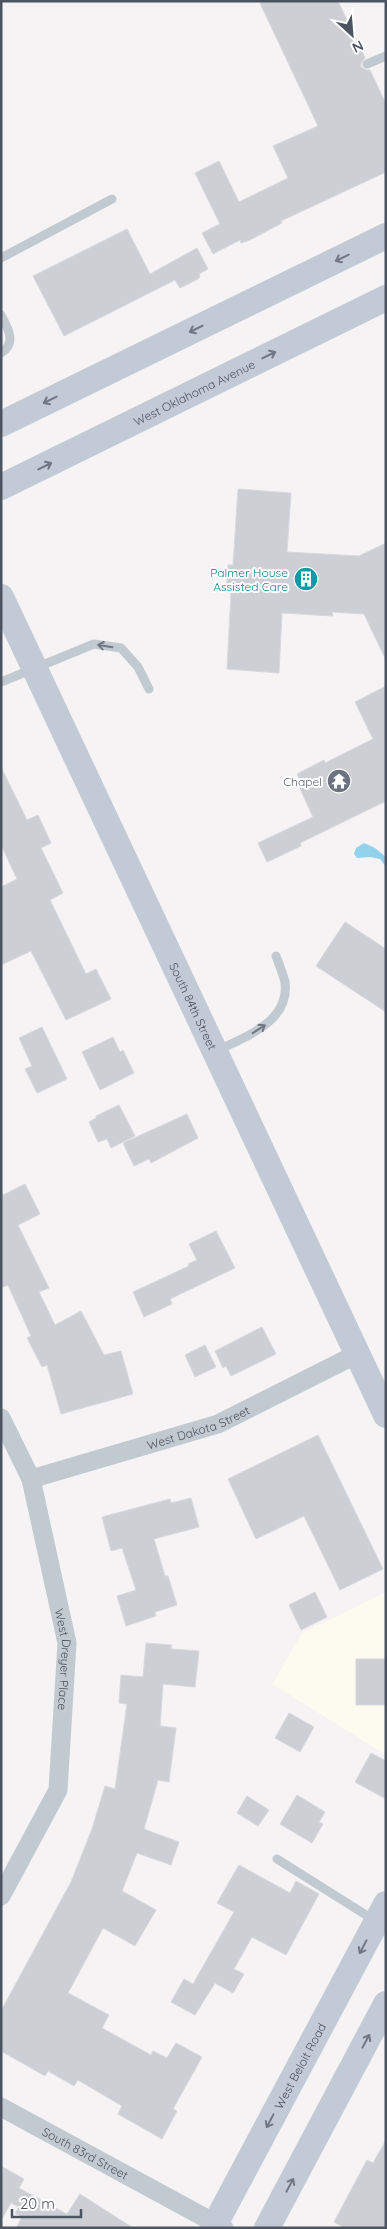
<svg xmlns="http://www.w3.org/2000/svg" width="387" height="2229" viewBox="0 0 387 2229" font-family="Quicksand,sans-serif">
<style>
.commercial{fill:#fdfaef}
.water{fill:#93d2eb}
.building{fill:#cdcfd5;stroke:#d7d9de}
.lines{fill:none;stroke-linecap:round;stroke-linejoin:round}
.lane{stroke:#c1c9d1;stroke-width:9}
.street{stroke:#c1c9d1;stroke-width:19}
.secondary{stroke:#c2cad5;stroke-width:26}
.oneway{stroke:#6f7783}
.oneway2{stroke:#6e7782}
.labels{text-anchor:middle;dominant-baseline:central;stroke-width:4;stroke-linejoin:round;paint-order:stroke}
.street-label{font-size:12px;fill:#4b5460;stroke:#fff}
.culture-label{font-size:12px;fill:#0d838f;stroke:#fff;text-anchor:end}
.worship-label{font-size:12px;fill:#5b616d;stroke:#fff;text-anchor:end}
</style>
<rect width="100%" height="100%" fill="#f5f3f3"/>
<path class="commercial" d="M386,1592V1755L272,1684L302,1633Z"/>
<path class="water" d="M364,843L375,848L386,857V867L380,859L370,857L357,858L354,854L356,848Z"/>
<path class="building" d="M259,1H338L365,58L361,63V67L366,70H370L386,104V172L281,221L282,223L250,240L241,243L240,240L213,254L202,233L220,224L195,173L219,161L239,202L288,178L273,146L318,126Z
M127,229L150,274L197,248L208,269L199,274L200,277L198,279L180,288L175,280L64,336L33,276Z
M238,489L291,493L287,552L359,556L386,543V660L364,614L332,612L333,616L282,613L279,673L227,669L231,593L226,592L228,565H233Z
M386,686V801L300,843L301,846L267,862L258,843L313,817L297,782L300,780L297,774L324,760L325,763L373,739L355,702Z
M1,767L27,820L38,815L51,843L41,848L63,893L50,900L86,974L96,969L111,999L66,1020L31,951L1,965V887L17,879L1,845Z
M345,922L386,949V1012L316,966Z
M42,1027L67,1079L37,1093L25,1069L32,1066L19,1038Z
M113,1037L120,1052L123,1050L134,1073L100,1090L82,1052Z
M119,1105L135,1136L111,1148L107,1139L98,1142L89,1122L96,1118V1116Z
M187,1114L198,1138L151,1163L149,1159L134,1166L123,1143Z
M25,1184L40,1214L18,1225L49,1288L39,1292L55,1325L81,1311L104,1355L121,1351L133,1394L61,1414L47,1365L42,1367L27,1338L31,1336L8,1285L1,1288V1191L3,1195Z
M216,1231L235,1268L170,1299L172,1304L144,1317L133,1292L189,1266L188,1264L197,1260L189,1244Z
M262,1327L276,1354L231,1376L226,1366L223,1368L215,1351Z
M205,1345L216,1367L195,1377L185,1355Z
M318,1435L383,1569L340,1590L304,1516L256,1539L228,1479Z
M191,1498L199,1527L154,1539L165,1576H168L177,1605L155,1612L156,1616L126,1626L117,1596L136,1590L122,1548L111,1551L102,1517L170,1499L171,1503Z
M315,1592L327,1617L301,1630L289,1605Z
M146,1643L172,1645L171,1649L199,1651L195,1687L163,1684L160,1726L176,1728L169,1782L158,1780L144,1829L179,1842L171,1865L137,1853L122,1891L156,1910L135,1946L103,1928L68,1993L109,2015L102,2028L151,2055L153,2051L167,2058L176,2043L202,2057L173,2109L177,2111L162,2139L118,2114L122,2106L78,2080L74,2086L48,2071L45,2076L1,2051V2011L71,1882L92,1829L105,1786L115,1789L127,1704L119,1703L121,1675L143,1677Z
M356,1659H386V1705H356Z
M289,1713L314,1727L300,1752L275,1738Z
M371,1753L386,1761V1799L355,1782Z
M297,1795L325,1812L319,1822L323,1824L312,1843L280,1824Z
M247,1796L269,1810L258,1826L237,1813Z
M239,1865L290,1893L296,1881L319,1894L286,1955L252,1937L234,1969L244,1974L233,1993L215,1983L195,2015L171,2002L184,1979L193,1984L234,1912L217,1903Z
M386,2140V2228H345L334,2222L367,2160L373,2163Z
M1,2166L24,2179L19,2188L67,2214L80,2194L133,2228H16L22,2217L15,2213L19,2207L11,2203L1,2220Z"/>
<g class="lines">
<path class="lane" d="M367,64L386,56
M1,258L112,199
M1,315C8,328 17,343 1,353
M1,682L94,644L121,648L138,667L149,689
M216,1051C245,1037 290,1022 285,982C283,974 279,964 276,956
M277,1859L374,1920"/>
<g class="street">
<path id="s1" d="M1,1418L31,1479L67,1643L58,1790L1,1896"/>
<path id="s2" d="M31,1479L218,1424L357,1354"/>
<path id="s3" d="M1,2107L224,2228"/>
</g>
<g class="secondary">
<path d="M1,424L386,236"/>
<path id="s4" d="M1,487L386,298"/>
<path id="s5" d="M1,597L386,1415"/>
<path id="s6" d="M213,2228L386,1904"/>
<path d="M267,2228L386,2004"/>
</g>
</g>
<defs><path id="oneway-shaft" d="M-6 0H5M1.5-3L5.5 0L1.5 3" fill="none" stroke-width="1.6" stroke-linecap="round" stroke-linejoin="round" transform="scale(1.25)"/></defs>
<g class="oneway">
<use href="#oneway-shaft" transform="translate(342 258) rotate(154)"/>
<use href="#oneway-shaft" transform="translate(196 329) rotate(154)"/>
<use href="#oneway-shaft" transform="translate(269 355) rotate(-26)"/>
<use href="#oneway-shaft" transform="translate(50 400) rotate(154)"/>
<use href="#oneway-shaft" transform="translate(45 466) rotate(-26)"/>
<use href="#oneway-shaft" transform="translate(363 1947) rotate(118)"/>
<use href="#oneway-shaft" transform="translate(366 2041) rotate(-62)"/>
<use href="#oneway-shaft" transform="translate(270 2121) rotate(118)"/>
<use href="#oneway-shaft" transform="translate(290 2185) rotate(-62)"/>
</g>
<g class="oneway2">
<use href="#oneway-shaft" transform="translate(105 646) rotate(-171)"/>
<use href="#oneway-shaft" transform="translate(259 1029) rotate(-33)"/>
</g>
<defs>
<g id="building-disc" transform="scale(1.25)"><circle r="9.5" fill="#0f9aa8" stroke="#fff"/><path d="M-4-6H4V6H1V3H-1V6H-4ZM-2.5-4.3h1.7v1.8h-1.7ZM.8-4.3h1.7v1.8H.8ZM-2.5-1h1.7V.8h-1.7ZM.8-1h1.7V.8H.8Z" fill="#fff"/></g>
<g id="temple-disc" transform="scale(1.25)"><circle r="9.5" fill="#6b7280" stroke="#fff"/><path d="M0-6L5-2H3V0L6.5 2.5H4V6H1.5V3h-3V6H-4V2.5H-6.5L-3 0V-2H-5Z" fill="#fff"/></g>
</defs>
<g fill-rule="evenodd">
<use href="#building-disc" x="306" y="579"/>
<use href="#temple-disc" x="339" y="781"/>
</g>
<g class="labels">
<g class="street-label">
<text stroke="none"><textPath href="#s4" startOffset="215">West Oklahoma Avenue</textPath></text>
<text stroke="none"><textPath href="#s5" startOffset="452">South 84th Street</textPath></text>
<text stroke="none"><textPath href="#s2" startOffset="175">West Dakota Street</textPath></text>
<text stroke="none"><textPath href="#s1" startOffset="252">West Dreyer Place</textPath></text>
<text stroke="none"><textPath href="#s6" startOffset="184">West Beloit Road</textPath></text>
<text stroke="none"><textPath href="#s3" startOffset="96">South 83rd Street</textPath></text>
</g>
<g class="culture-label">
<text x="288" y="572">Palmer House<tspan x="288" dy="14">Assisted Care</tspan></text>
</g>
<g class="worship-label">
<text x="322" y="781">Chapel</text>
</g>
</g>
<rect width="387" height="2229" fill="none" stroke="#4b5460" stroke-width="5"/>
<g transform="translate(352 35) rotate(154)" stroke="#ffffff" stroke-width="4" paint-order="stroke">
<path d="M0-4L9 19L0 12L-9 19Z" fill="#4b5460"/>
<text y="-8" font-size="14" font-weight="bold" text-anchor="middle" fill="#4b5460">N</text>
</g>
<path d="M12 2209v8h69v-8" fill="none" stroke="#4b5460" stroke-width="2.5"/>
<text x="20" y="2209" font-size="15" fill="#4b5460" stroke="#ffffff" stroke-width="4" paint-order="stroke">20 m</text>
</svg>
